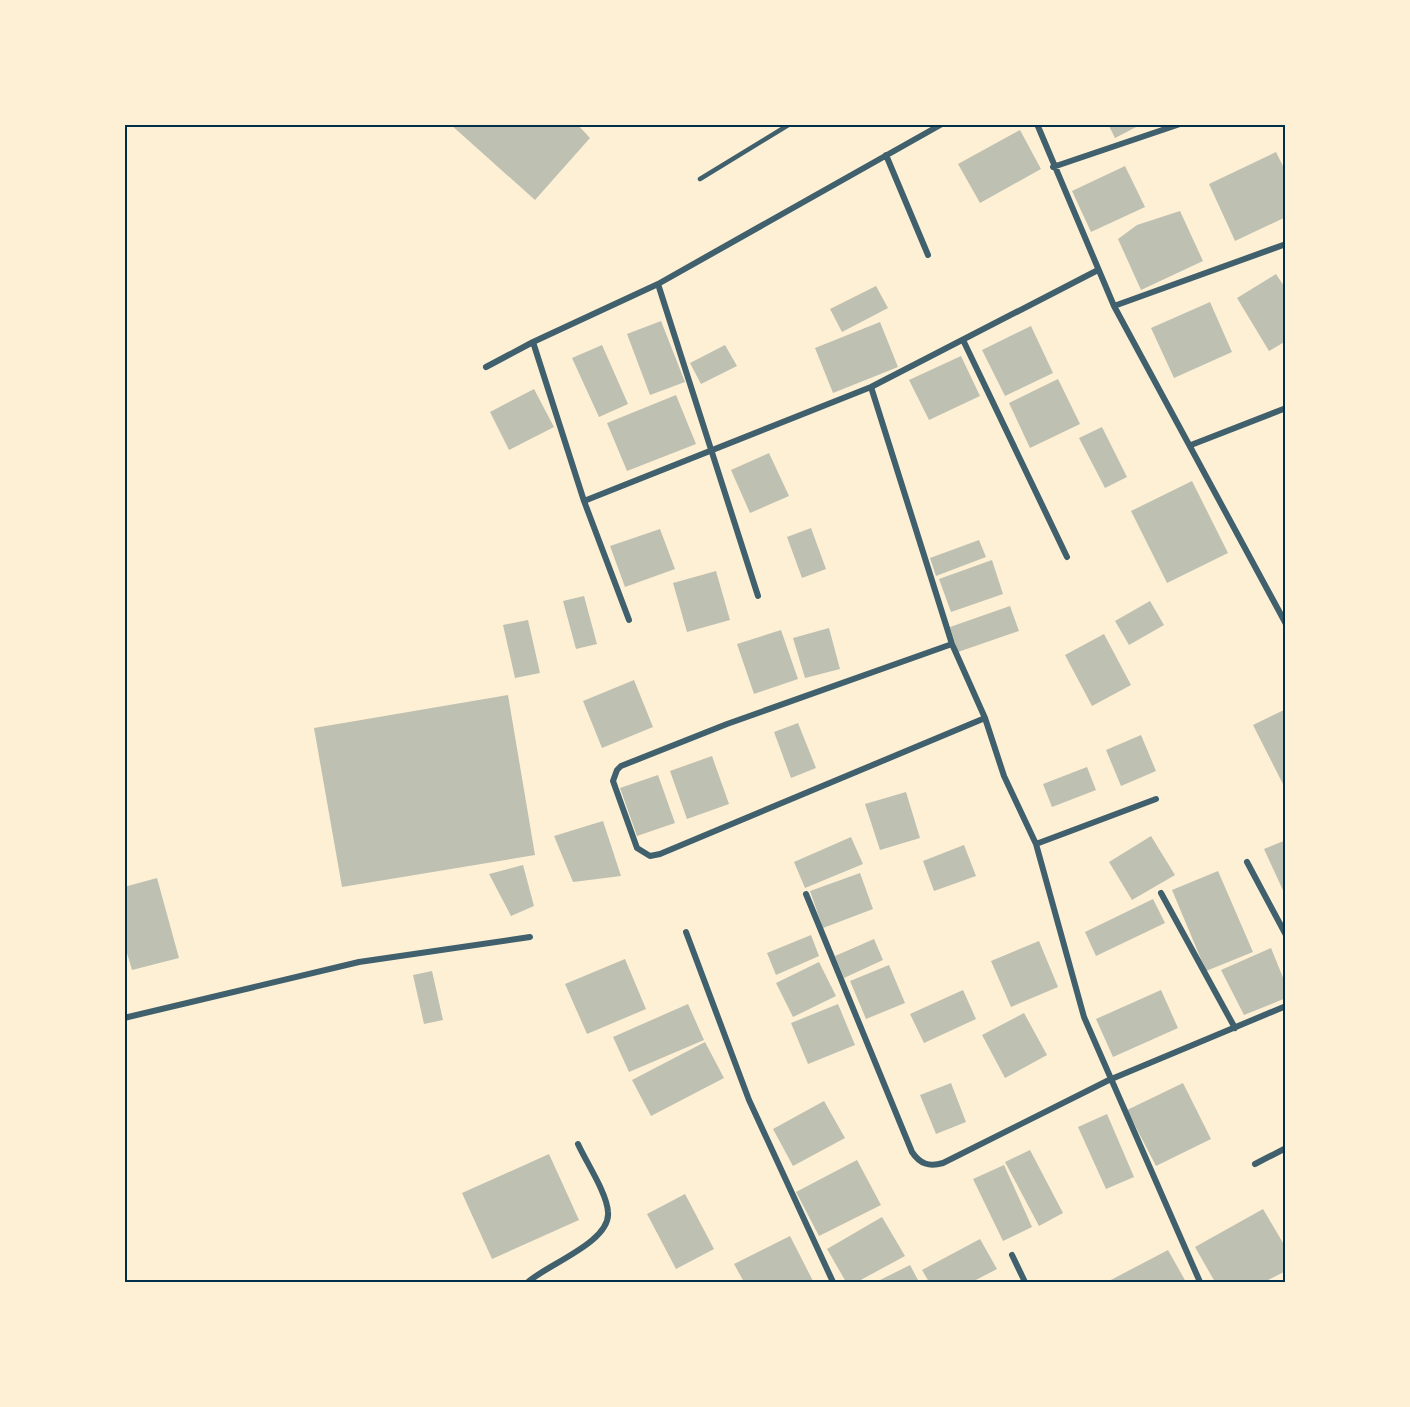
<svg xmlns="http://www.w3.org/2000/svg" width="1410" height="1407" viewBox="0 0 1410 1407" font-family="Manrope,sans-serif">
<style>
.building{fill:#bec0b2}
.lines{fill:none;stroke-linecap:round;stroke-linejoin:round}
.service{stroke:#3f606c;stroke-width:4.5}
.minor{stroke:#3f606c;stroke-width:6}
.neatline{fill:none;stroke:#003049;stroke-width:2}
</style>
<rect width="100%" height="100%" fill="#fdf0d5"/>
<path class="building" d="M450,124H577L590,138L535,200Z
M1108,124H1142L1115,138Z
M1020,130L1041,169L980,203L958,164Z
M1276,152L1286,172V217L1235,241L1209,184Z
M1125,166L1145,207L1091,232L1072,191Z
M1180,211L1203,261L1141,290L1118,239L1137,225Z
M1276,274L1286,289V341L1269,351L1237,298Z
M876,286L888,308L842,332L830,309Z
M1210,302L1232,352L1174,378L1151,328Z
M661,321L685,382L650,395L627,334Z
M880,322L898,367L833,393L815,348Z
M1031,326L1053,373L1005,396L982,350Z
M602,345L628,404L599,417L572,358Z
M725,345L737,366L701,384L690,363Z
M961,356L980,396L929,420L909,380Z
M1058,379L1080,424L1030,448L1009,403Z
M534,389L554,427L509,450L490,412Z
M676,395L696,444L627,471L607,423Z
M1102,427L1127,477L1105,488L1079,438Z
M769,453L789,496L750,513L731,470Z
M1192,481L1228,553L1167,583L1131,511Z
M811,528L826,569L802,578L787,537Z
M660,529L675,569L625,587L610,546Z
M979,540L986,557L936,576L930,558Z
M992,560L1003,594L951,612L939,579Z
M716,571L730,620L687,632L673,583Z
M584,596L597,644L576,649L563,601Z
M1150,601L1164,625L1129,645L1115,621Z
M1010,606L1019,631L958,652L950,627Z
M528,620L540,673L515,678L503,625Z
M829,628L840,669L805,678L793,638Z
M781,630L798,679L754,694L737,644Z
M1104,634L1131,685L1092,706L1065,655Z
M634,680L653,727L602,748L583,701Z
M508,695L535,855L342,887L314,728Z
M1286,709V790L1253,725Z
M798,723L816,768L791,778L774,732Z
M1141,735L1156,771L1121,786L1106,750Z
M712,756L729,804L687,819L670,771Z
M1087,767L1096,790L1052,807L1043,784Z
M658,775L675,823L637,836L620,788Z
M906,792L920,838L880,850L865,804Z
M603,821L621,876L573,882L554,836Z
M1151,836L1175,875L1132,900L1109,862Z
M851,837L863,864L805,888L794,862Z
M1286,840V897L1264,849Z
M964,845L976,876L934,891L923,861Z
M523,865L534,906L511,916L489,874Z
M1218,871L1253,952L1206,971L1172,890Z
M860,873L873,909L823,928L810,891Z
M157,878L179,958L132,970L124,943V887Z
M1153,899L1165,923L1096,956L1085,932Z
M811,935L819,956L776,975L767,953Z
M874,939L883,960L844,978L835,956Z
M1039,941L1058,987L1011,1007L991,961Z
M1271,948L1286,985V998L1244,1015L1221,970Z
M625,959L646,1009L587,1034L565,984Z
M819,962L836,996L793,1017L776,983Z
M889,965L905,1003L866,1019L850,981Z
M432,971L443,1020L424,1024L413,975Z
M963,990L976,1019L924,1043L910,1014Z
M1161,990L1178,1028L1113,1057L1096,1019Z
M688,1004L704,1040L629,1072L613,1037Z
M838,1004L855,1045L808,1064L791,1023Z
M1024,1013L1047,1055L1005,1078L982,1035Z
M705,1042L724,1078L651,1116L632,1080Z
M951,1083L966,1122L936,1134L920,1095Z
M1183,1083L1211,1139L1156,1166L1127,1110Z
M824,1101L845,1138L793,1166L773,1129Z
M1107,1114L1134,1177L1106,1189L1078,1127Z
M1030,1150L1063,1213L1039,1226L1005,1162Z
M549,1154L579,1220L492,1259L462,1193Z
M857,1160L881,1205L819,1236L796,1192Z
M1004,1165L1032,1227L1003,1241L973,1179Z
M685,1194L714,1249L676,1269L647,1214Z
M1263,1209L1286,1248V1271L1264,1282H1215L1195,1247Z
M882,1217L905,1256L857,1282H846L827,1249Z
M790,1236L813,1281L744,1282L734,1264Z
M980,1239L997,1269L972,1282H929L922,1270Z
M1168,1250L1186,1282H1107Z
M910,1265L919,1282H876Z"/>
<g class="lines">
<path class="service" d="M700,179L790,124"/>
<path class="minor" d="M1037,124L1114,306L1286,624
M886,155L928,255
M1053,167L1180,124
M658,284L758,596
M1114,306L1286,244
M963,340L1067,557
M533,342L584,501L629,620
M486,367L533,342L658,284L942,124
M871,387L952,644L985,718L1004,776L1036,844L1084,1017L1200,1282
M1191,445L1286,408
M584,501L871,387L1098,270
M952,644L727,724L621,766L617,770L613,781L637,848L650,856L660,854L985,718
M1036,844L1156,799
M1247,862L1286,935
M1161,893L1235,1028
M806,894L912,1152C920,1164 929,1167 943,1163L1109,1080L1286,1006
M686,932L749,1100L833,1282
M124,1018L359,962L530,937
M1255,1164L1286,1148
M1012,1255L1025,1282
M528,1282C548,1264 611,1242 608,1212C607,1193 586,1162 578,1144"/>
</g>
<rect width="1410" height="1407" fill="none" stroke="#fdf0d5" stroke-width="252"/>
<rect x="126" y="126" width="1158" height="1155" class="neatline"/>
</svg>
